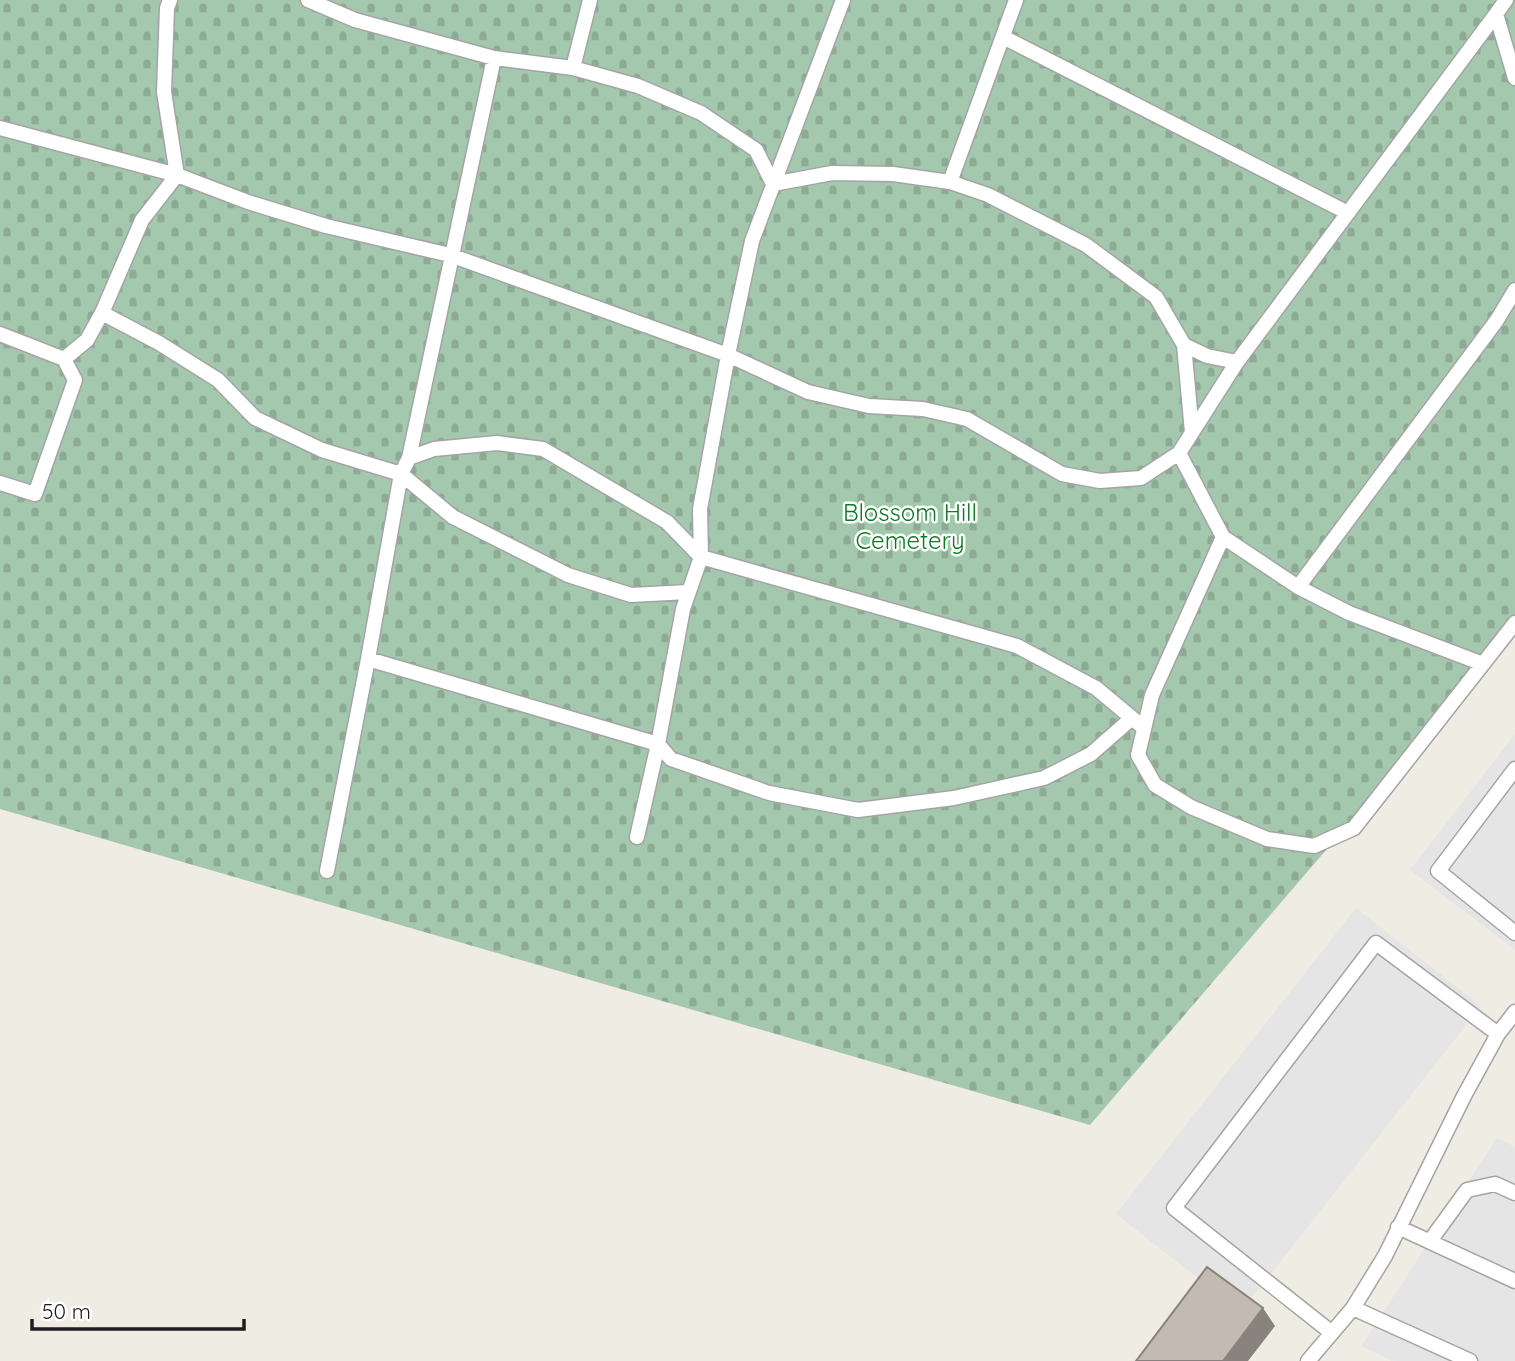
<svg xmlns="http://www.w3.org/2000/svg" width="1515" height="1361" viewBox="0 0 1515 1361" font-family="Quicksand,sans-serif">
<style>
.cemetery{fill:url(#cemetery-stones)}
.parking{fill:#e5e5e5}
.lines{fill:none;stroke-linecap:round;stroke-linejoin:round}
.lane-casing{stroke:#a4a4a4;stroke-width:17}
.lane{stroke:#fff;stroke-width:14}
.shaded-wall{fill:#88837d}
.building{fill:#c3bbb2;stroke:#88837d;stroke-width:2}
.labels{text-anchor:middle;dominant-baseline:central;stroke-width:5;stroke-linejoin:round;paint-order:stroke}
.park-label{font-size:24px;fill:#0a7d20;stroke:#fff}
</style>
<defs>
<pattern id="cemetery-stones" width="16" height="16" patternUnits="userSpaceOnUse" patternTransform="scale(1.75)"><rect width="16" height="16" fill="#a4c8ad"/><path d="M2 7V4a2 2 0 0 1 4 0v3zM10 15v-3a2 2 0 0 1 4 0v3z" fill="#8dab94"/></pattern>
</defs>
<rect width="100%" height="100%" fill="#efece3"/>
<path class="cemetery" d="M0,0H1515V630L1090,1125L0,809Z"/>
<path class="parking" d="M1515,734V950L1410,870Z
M1356,908L1481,1006L1241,1312L1116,1214Z
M1497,1138L1515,1147V1361H1393L1361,1346Z"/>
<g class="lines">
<g class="lane-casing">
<path id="lane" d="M170,0L167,8L164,92L177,175L248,202L326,226L450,255L728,355L752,241L843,0
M308,0L355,20L494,58L573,68L590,0
M1506,0L1496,14L1515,78
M1003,37L1348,213
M573,68L638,86L701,113L756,150L773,184L832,173L893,174L950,182L988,195L1086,245L1156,297L1184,345
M0,128L177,175L142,220L102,313L159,343L218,380L255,418L322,450L401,474L409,458L434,449L497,443L543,449L667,522L701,557L683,609L658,744L671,759L769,793L858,810L954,798L1044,778L1091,754L1132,718
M950,182L1016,0
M0,334L64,359L87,340L103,311
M1192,432L1184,345L1207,356L1237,362
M1179,453L1237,362L1496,14
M409,458L494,58
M0,483L35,494L75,380L64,359
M1223,537L1298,587L1349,613L1483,664
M1298,587L1497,320L1515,290
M368,659L401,474L453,517L568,575L631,595L688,592
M1144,728L1096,688L1017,646L701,557L700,509L728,355L808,392L869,406L923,409L967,419L1062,474L1100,481L1141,478L1179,453L1223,537L1152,695L1138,755L1155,785L1191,807L1267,839L1314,846L1354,828L1515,623
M1515,769L1438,871L1515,933
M327,871L368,659L658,744L637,837
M1398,1227L1515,1281
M1430,1241L1467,1190L1495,1184L1515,1193
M1353,1308L1470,1361
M1332,1333L1174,1208L1376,943L1498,1034
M1308,1361L1353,1308L1385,1256L1464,1096L1498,1034L1515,1012"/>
</g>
<use href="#lane" class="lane"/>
</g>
<path class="shaded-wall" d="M1263,1308L1275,1326L1248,1361H1223Z"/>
<path class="building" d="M1207,1267L1263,1308L1223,1361H1136Z"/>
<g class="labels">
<g class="park-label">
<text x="910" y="512">Blossom Hill<tspan x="910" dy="28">Cemetery</tspan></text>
</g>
</g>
<path d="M32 1319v10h212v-10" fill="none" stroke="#1d1d1d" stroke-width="3.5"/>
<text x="42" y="1319" font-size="21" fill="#1d1d1d" stroke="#ffffff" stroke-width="5" paint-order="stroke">50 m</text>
</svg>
